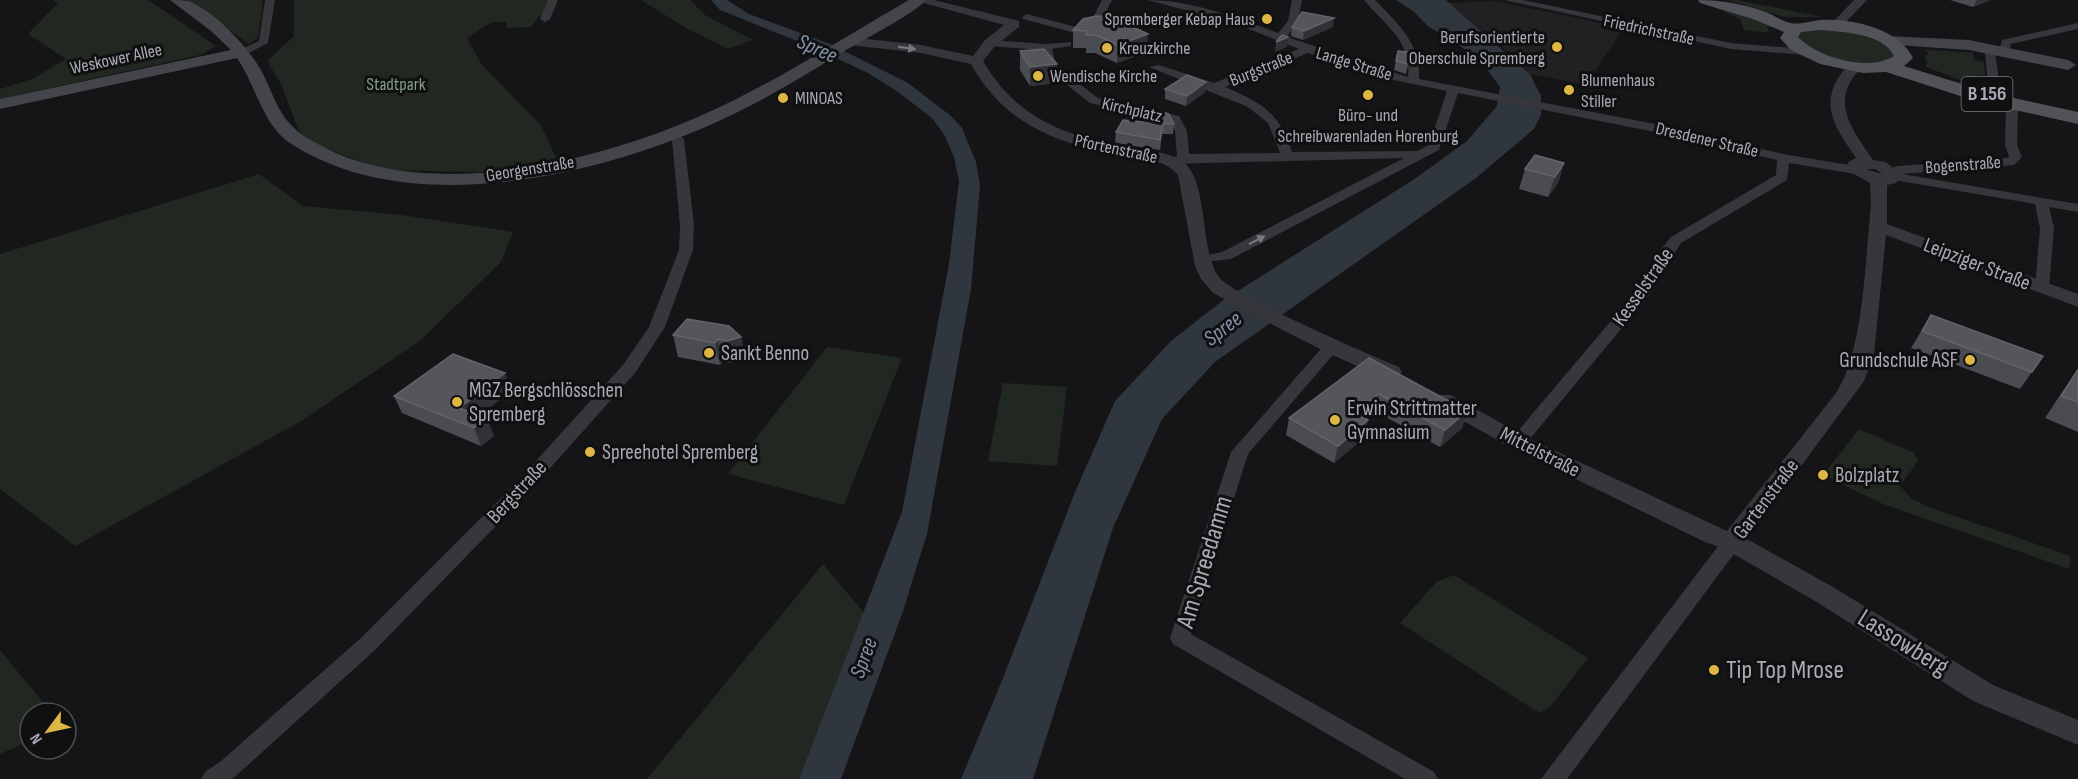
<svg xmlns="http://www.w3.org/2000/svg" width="2078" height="779" viewBox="0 0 2078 779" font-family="'Sofia Sans Condensed',sans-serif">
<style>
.built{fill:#212123}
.green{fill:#212822}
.water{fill:#2f363d}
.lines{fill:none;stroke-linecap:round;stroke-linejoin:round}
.minor{fill:#36363b;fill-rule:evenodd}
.tertiary{fill:#36363b;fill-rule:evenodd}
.secondary{fill:#44454a;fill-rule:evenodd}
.primary{fill:#525359;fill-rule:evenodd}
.wall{fill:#4b4c51}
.shaded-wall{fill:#313135}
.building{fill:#55565b;stroke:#626469;stroke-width:1.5}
.oneway{fill:#75767e}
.poi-dot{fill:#deb644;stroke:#101011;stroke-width:2}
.labels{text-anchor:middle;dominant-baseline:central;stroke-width:6;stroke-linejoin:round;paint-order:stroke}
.far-poi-label{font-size:18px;fill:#a8abb5;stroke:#101011;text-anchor:start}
.far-street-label{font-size:18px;fill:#a8abb5;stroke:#101011}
.far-park-label{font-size:18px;fill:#819e85;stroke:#101011}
.shield{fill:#101011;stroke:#7a7c84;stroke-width:1.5}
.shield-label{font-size:20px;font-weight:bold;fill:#a8abb5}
.street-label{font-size:21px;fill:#a8abb5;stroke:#101011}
.poi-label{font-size:21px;fill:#a8abb5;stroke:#101011;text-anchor:start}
.water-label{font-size:22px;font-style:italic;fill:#8295ac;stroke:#101011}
.near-street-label{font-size:26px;fill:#a8abb5;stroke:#101011}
.near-poi-label{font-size:26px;fill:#a8abb5;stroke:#101011;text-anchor:start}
</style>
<rect width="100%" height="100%" fill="#151416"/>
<path class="built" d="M1495,1L1624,28L1586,85L1530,74L1524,66L1449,3Z"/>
<path class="green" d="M53,0H148L216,46L200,55L0,99V89L32,79L66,59L28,34L58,3Z
M186,0H263L258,37L249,44Z
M294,0H550L545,14L539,16L531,27L507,28L506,22H492L467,38L482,65L541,125L557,160L482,172L382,170L315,144L299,131L281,84L267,61L294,36Z
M641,0H690L705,15L753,40L728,49L686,28Z
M1728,0H1736L1823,17H1784Z
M1707,4L1741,13L1770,26L1767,27L1769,31L1766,32L1769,33L1744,30L1740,19Z
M1825,27L1872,36L1894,48L1895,59C1873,65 1824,65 1806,49C1802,45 1799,38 1795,33L1801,30Z
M1926,50L1982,53H1973L1974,60L1984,62L1985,76L1976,75L1978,85L1986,90L1926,67V64H1929L1926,61L1925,56L1928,54Z
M259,174L303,206L402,215L513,232L501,262L421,340L303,420L75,546L0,489V254Z
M827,347L902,358L844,505L728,474Z
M1003,383L1067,387L1057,466L988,461Z
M1859,429L1914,453L1918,461L1900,486L1911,498L1928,507L2071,556L2069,569L1883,504L1823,475Z
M823,564L865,614L799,779H647Z
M1454,575L1588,658L1550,707L1539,713L1400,623L1436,582Z
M0,650L52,713H30V741L0,754Z"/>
<path class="water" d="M711,0H727L749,14L830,44L908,83L951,116L962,128L976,162L980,186L971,289L927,534L903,611L841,779H799L902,512L949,264L959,181L954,157L945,136L932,118L898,92L868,73L812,47L720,10Z
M1396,0H1446L1530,74L1541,96V115L1534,129L1476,178L1215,362L1162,419L1113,528L1033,779H961L1003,678L1075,492L1115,401L1171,341L1222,301L1416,178L1467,141L1497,106L1500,87L1483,64L1454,41L1429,27L1413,11Z"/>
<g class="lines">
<path class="minor" d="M265,0H275L268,43L245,55H237V51L259,41Z
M548,0H558L550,19L545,22L540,19Z
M1102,0H1112L1097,29H1089L1088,27Z
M1148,0C1191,0 1238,18 1278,33L1288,21L1292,0H1302L1298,21L1287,37L1408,77C1412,41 1384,24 1364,0H1375C1397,23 1422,44 1419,79L1650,123L1783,154L1855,166L1861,170L1855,174L1789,163L1787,180L1681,243L1650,294L1524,446H1512L1509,442L1512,438L1638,289L1659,252L1671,237L1776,175L1777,160L1650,131L1458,93L1439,150L1231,259L1198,263L1196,260L1198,257L1222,252L1404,158L1169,164V158L1177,156L1175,131L1170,122L1090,103L1047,69L1041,50L990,46L985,43L990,40L1046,44L1071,42V46L1052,49L1056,66L1098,98L1179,116L1187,131L1189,154L1280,153L1268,123L1248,107L1149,67L1159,65L1214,83L1299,49L1236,24ZM1308,53L1389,79L1447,91L1429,145L1417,151L1292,152C1279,112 1262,103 1225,87Z
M1504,0H1523L1731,43L1806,49L1811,52L1806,55L1731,49Z
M1854,0H1867L1843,25L1831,28V24Z
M1027,14L1087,30L1088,32L1083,35L1023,19L1022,17Z
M2078,23V29L2011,44L2008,53L1999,51L2002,40Z
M1990,49L1995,52L2001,96L1995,99L1989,96L1985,52Z
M2012,101L2018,105L2017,145L2022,157L2014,165L1902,174L2078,204V212L2049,207L2054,228L2049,288L2042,292L2035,288L2040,228L2035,204L1894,180L1888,176L1893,172V167L1898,166L2007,158L2009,156L2005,145L2006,105Z
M673,130L684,139L694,225L693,250L665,327L635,373L527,494L375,650L237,775L232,779H201L205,772L221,761L361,638L515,484L623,365L649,327L679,250L680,225L672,140L667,134Z
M1332,341L1338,343L1340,346L1338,349L1248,454L1191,634L1434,772L1438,779H1405L1173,644L1170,638L1231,452L1326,343Z
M1732,535L1739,537L1742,542L1739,547L1567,779H1541L1725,537Z"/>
<path class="tertiary" d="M913,0H934L1019,21V27L995,46L983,61C1017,119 1066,136 1129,148C1147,151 1167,151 1182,161C1209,179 1199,247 1218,276C1230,295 1370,355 1399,367L1402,372L1399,377C1374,383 1243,308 1213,293L1201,279L1195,266L1178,175C1165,159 1145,160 1127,157C1059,143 1007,128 971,64L921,53L849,45L842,41L849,37L921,45L973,56L985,40L1004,25Z
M1858,62L1865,66C1861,71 1855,73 1852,79C1833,108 1857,136 1873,160L1886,162L1902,176L1896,183L1887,185V224L2078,294V307L1886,235L1874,354L1864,381L1747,539L1833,587L1993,685L2078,720V745L1973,701L1815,601L1723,548L1705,542L1510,447L1435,405L1432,400L1435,395H1451L1526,437L1727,531L1836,393C1864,350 1865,258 1871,206L1870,183L1847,170L1848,162L1856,158C1840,134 1820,110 1837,80C1842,71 1848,64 1858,62ZM1865,169H1876L1882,174Z"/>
<path class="secondary" d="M170,0C175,0 183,0 188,1C215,11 249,48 262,72C271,89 277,110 290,124C303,138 320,145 336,153C441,199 597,161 698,117C772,85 839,40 909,0H926C916,13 859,42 841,53C799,79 756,105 710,125C592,177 410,219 293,145C262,126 257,87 237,58L0,109V99L231,50L211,31Z
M1888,36L1969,40L2068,60L2076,65L2068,70L1969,50L1883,44L1880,41Z"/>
<path class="primary" d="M1698,0C1722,0 1743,4 1766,12C1774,15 1783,22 1791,23C1800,25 1811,21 1819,20C1850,18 1899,28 1913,58L1904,66L1991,93L2078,112V124L1979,102L1886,72L1863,73L1820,64L1791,50L1780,38L1784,32L1753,19L1700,3ZM1821,30C1842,32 1884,33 1894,56C1869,72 1818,58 1798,37L1801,32Z"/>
</g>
<path class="wall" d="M1950,0H1990L1973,7Z
M1083,19L1147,52L1117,63L1095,53H1086V48H1073V30Z
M1292,27H1333L1303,40L1291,36Z
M1020,51L1057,83L1030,86L1020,70Z
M1398,51L1408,64L1406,74L1394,70Z
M1165,89L1205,92L1186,106L1165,99Z
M1154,123L1174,124L1173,134H1162L1160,150L1115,143L1116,132Z
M1564,163L1558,183L1548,197L1519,189L1525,169Z
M1931,315L2032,372L2020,389L1911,348Z
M729,326L746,359L732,363L723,362L720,365L678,357L673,335Z
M1369,358L1467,411L1462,428L1440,447L1375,411L1366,419L1364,438L1334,463L1286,435L1289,418Z
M2078,368V432L2045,418Z
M511,391L479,415L494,436L481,446L402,413L394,396Z"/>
<path class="shaded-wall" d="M1977,0H1990L1973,7Z
M1334,18L1333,27L1303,40L1304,31Z
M1148,34L1147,52L1117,63L1118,45Z
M1288,37L1287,47L1275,52L1276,42Z
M1057,64V83L1030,86V67Z
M1206,82L1205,92L1186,106L1187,96Z
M1564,163L1558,183L1548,197L1555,177Z
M741,337L746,359L732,363L727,341Z
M718,339L723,362L720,365L715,343Z
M505,373L511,391L467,425L459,408Z
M1379,394L1375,411L1351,430L1355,413Z
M1467,411L1462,428L1440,447L1445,430Z
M487,418L494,436L481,446L474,428Z
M1368,420L1364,438L1334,463L1338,446Z"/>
<path class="building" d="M1302,12L1334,18L1304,31L1292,27Z
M1096,16L1111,17L1148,34L1118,45L1096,35H1086L1087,31L1073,30L1083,19Z
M1282,35L1288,37L1276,42Z
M1044,49L1057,64L1030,67L1020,51Z
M1398,51L1407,52L1408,64L1396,61Z
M1187,75L1206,82L1187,96L1165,89Z
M1163,112L1169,114L1174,124L1154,123Z
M1123,120L1163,124L1160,140L1116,132Z
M1535,155L1564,163L1555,177L1525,169Z
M1931,315L2043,356L2032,372L1922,331Z
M687,319L729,326L741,337L727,341L718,339L715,343L673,335Z
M453,354L505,373L459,408L487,418L474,428L394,396Z
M1369,358L1467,411L1445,430L1379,394L1355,413L1368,420L1338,446L1289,418Z
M2078,370V402L2061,396Z"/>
<defs><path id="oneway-solid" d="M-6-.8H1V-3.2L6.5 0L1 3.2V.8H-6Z" transform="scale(1.5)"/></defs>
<g class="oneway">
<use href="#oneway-solid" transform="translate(907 48) rotate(7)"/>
<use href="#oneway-solid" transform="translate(1257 240) rotate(-28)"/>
</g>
<g class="poi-dot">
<circle cx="1267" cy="19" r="6"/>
<circle cx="1557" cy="47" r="6"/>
<circle cx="1107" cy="48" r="6"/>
<circle cx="1038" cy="76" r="6"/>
<circle cx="1569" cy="90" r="6"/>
<circle cx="1368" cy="95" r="6"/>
<circle cx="783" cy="98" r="6"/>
<circle cx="709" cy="353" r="6"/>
<circle cx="1970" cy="360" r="6"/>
<circle cx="457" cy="402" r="6"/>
<circle cx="1335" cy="420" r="6"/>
<circle cx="590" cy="452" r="6"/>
<circle cx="1823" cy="475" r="6"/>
<circle cx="1714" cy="670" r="6"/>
</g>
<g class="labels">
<g class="far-poi-label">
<text x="1255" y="19" text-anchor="end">Spremberger Kebap Haus</text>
<text x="1545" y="37" text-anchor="end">Berufsorientierte<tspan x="1545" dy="21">Oberschule Spremberg</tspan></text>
<text x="1119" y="48">Kreuzkirche</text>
<text x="1050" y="76">Wendische Kirche</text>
<text x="1581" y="80">Blumenhaus<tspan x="1581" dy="21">Stiller</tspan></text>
<text x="795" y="98">MINOAS</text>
<text x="1368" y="115" text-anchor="middle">Büro- und<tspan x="1368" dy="21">Schreibwarenladen Horenburg</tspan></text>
</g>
<g class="far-street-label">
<text transform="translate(1649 30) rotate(12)">Friedrichstraße</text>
<text transform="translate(116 59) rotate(-12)">Weskower Allee</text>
<text transform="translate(1354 64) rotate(17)">Lange Straße</text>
<text transform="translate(1261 69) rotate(-22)">Burgstraße</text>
<text transform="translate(1132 110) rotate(13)">Kirchplatz</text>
<text transform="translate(1707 140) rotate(13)">Dresdener Straße</text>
<text transform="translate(1116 149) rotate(12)">Pfortenstraße</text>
<text transform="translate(1963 165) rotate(-4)">Bogenstraße</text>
<text transform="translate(530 169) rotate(-9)">Georgenstraße</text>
</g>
<g class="far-park-label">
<text x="396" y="84">Stadtpark</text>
</g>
<rect class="shield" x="1961.5" y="77" width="51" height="34" rx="4.5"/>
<g class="shield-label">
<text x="1987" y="94">B 156</text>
</g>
<g class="street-label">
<text transform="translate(1977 264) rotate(21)">Leipziger Straße</text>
<text transform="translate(1643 287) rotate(-55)">Kesselstraße</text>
<text transform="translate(1540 452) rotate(27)">Mittelstraße</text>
<text transform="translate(517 492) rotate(-47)">Bergstraße</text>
<text transform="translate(1766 499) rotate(-53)">Gartenstraße</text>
</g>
<g class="poi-label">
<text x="721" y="353">Sankt Benno</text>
<text x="1958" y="360" text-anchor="end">Grundschule ASF</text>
<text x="469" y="390">MGZ Bergschlösschen<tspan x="469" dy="24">Spremberg</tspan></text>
<text x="1347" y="408">Erwin Strittmatter<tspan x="1347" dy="24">Gymnasium</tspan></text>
<text x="602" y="452">Spreehotel Spremberg</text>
<text x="1835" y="475">Bolzplatz</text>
</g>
<g class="water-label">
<text transform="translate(817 49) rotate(24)">Spree</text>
<text transform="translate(1223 329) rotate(-38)">Spree</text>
<text transform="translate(864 658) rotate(-70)">Spree</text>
</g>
<g class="near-street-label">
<text transform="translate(1205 562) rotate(-73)">Am Spreedamm</text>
<text transform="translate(1903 643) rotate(32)">Lassowberg</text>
</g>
<g class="near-poi-label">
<text x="1726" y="670">Tip Top Mrose</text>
</g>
</g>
<g transform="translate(48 731) rotate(237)"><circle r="28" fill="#101011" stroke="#4d4e53" stroke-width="1.5"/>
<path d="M0-4.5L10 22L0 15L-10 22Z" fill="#deb644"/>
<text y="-9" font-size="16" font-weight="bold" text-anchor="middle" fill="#a8abb5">N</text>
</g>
</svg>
